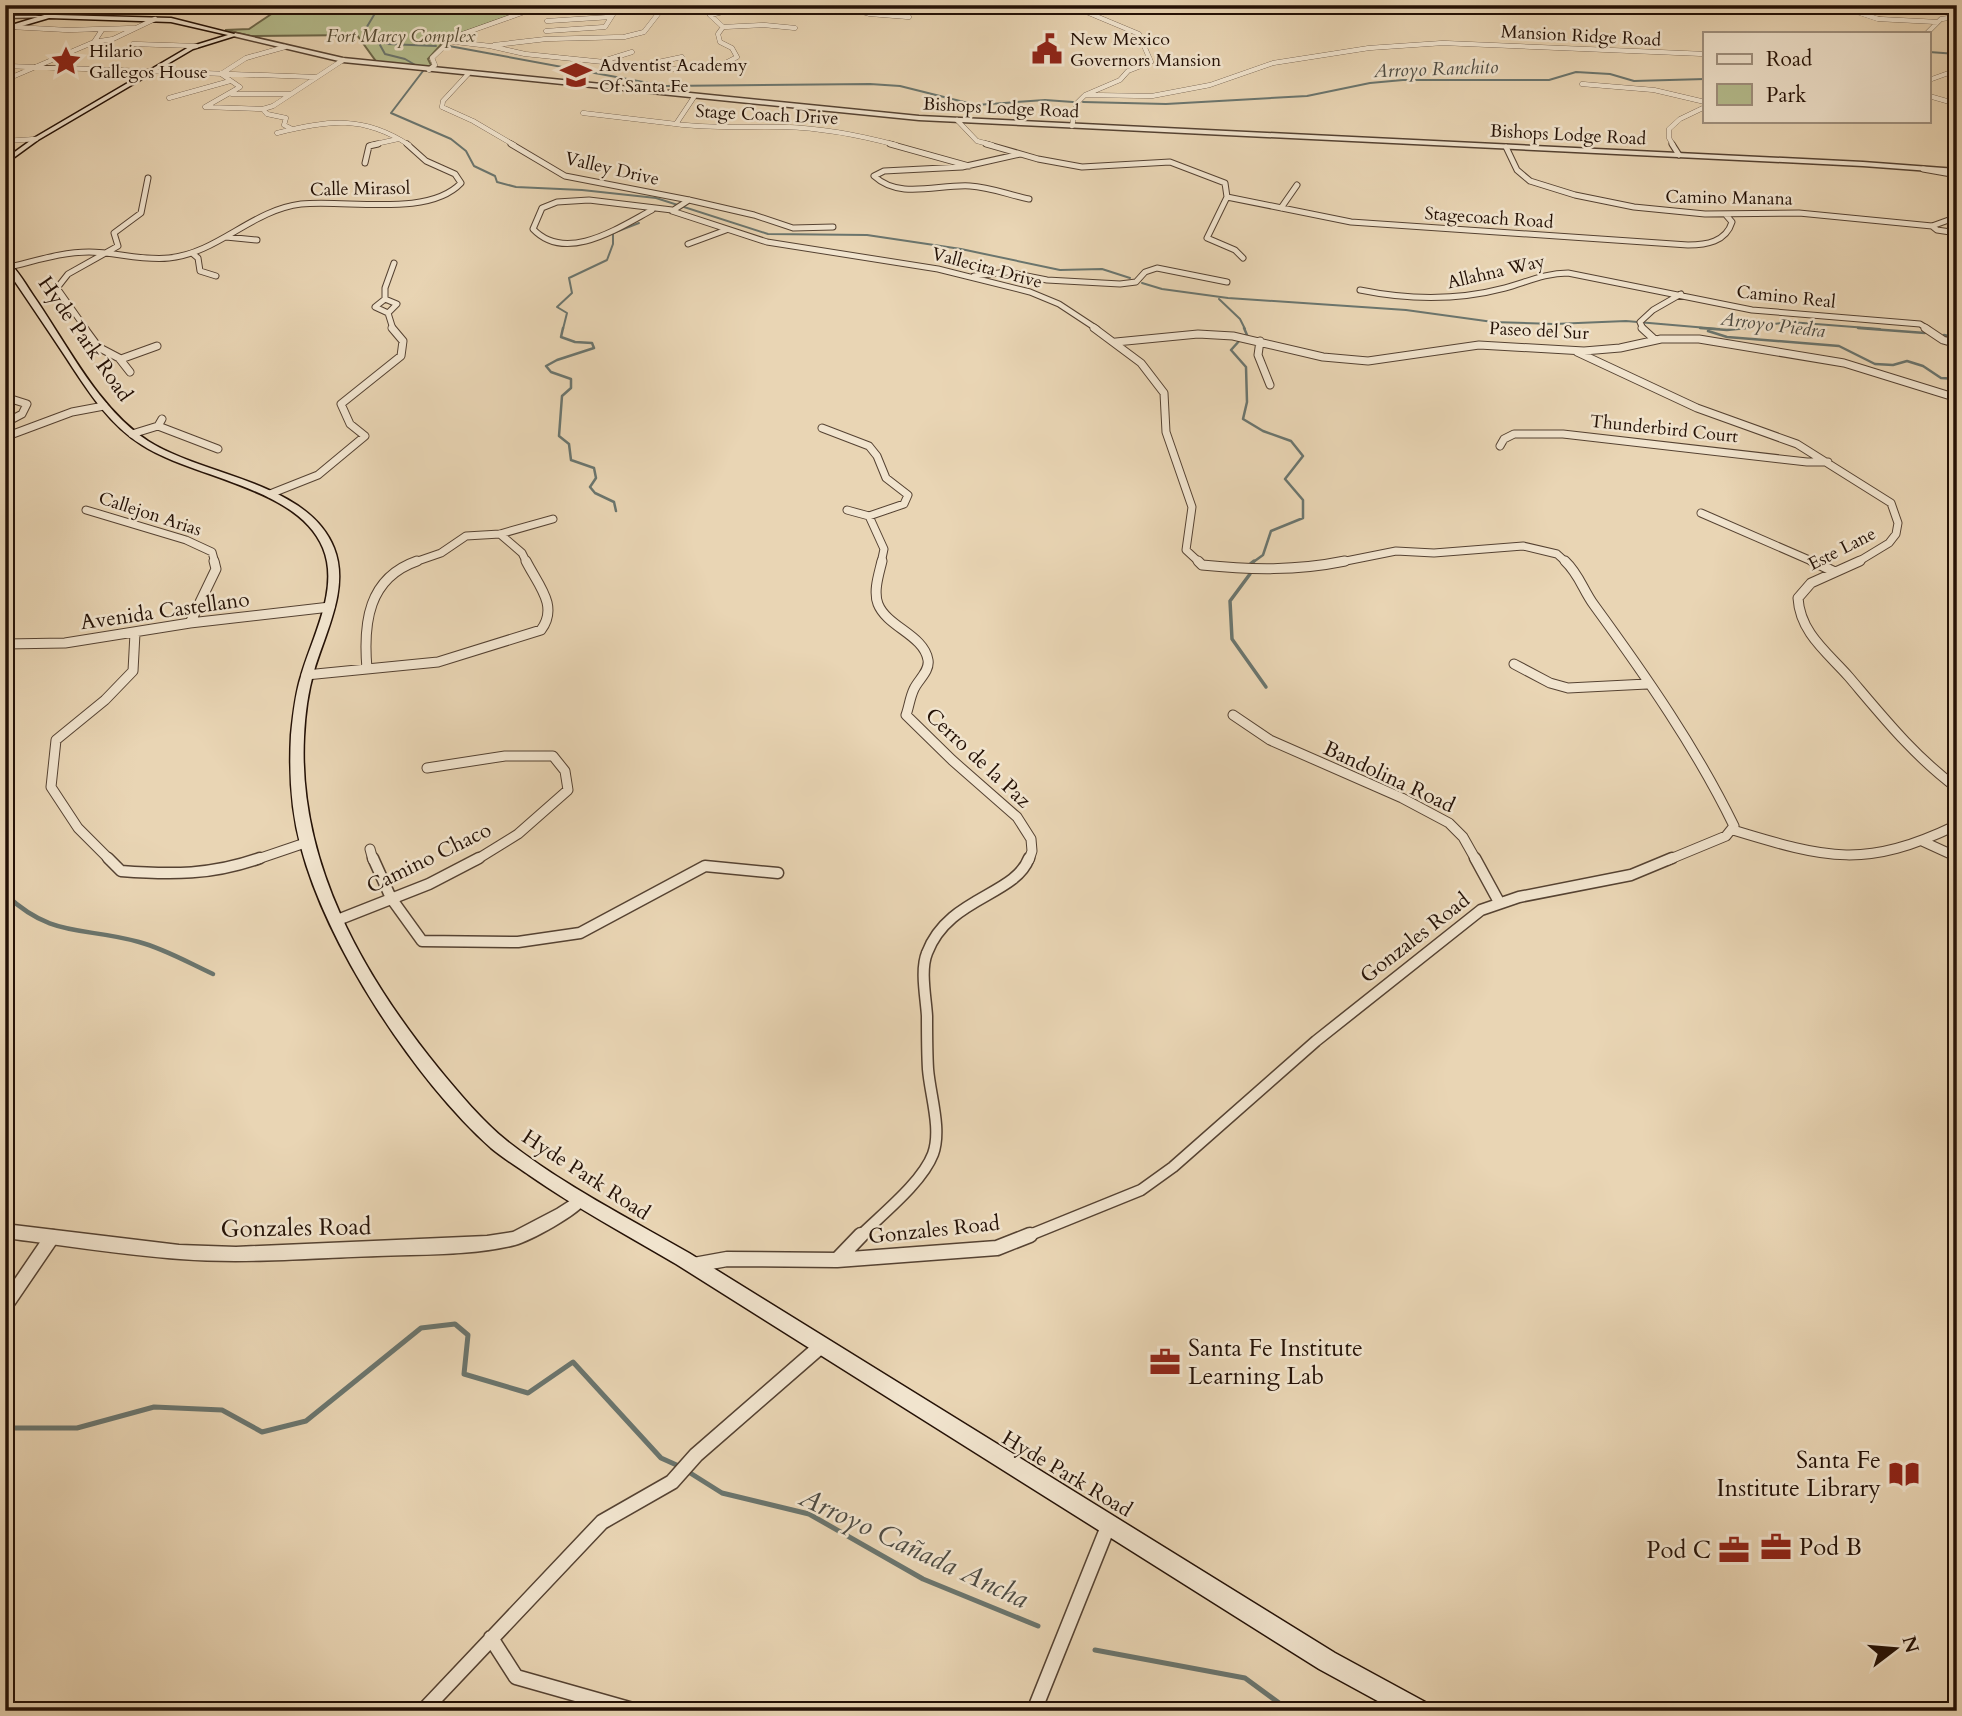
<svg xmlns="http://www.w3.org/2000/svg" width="1962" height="1716" viewBox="0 0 1962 1716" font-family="Cardo,serif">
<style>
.green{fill:#b5bd8e;stroke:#6c674a;stroke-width:2}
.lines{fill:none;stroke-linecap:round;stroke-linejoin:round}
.stream-far4{stroke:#6a756e;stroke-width:2}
.stream-far3{stroke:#6a756e;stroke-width:2.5}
.stream-far2{stroke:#6a756e;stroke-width:3.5}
.stream-far1{stroke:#6a756e;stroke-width:4.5}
.stream{stroke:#6a756e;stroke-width:5}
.minor-far5-casing{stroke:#554232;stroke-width:5}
.minor-far4-casing{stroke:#554232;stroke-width:7}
.minor-far3-casing{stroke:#554232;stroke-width:9}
.minor-far2-casing{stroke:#554232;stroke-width:11}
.minor-far1-casing{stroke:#554232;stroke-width:13}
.minor-casing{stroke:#554232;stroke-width:17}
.tertiary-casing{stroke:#554232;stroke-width:3}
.secondary-casing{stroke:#241106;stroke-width:3}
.minor-far5{stroke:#f1e4ce;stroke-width:4.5}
.minor-far4{stroke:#f1e4ce;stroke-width:5}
.minor-far3{stroke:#f1e4ce;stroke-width:7}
.minor-far2{stroke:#f1e4ce;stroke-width:9}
.minor-far1{stroke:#f1e4ce;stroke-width:10}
.minor{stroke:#f1e4ce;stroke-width:14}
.tertiary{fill:#f1e4ce;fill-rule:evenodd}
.secondary{fill:#f1e4ce;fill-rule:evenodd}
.labels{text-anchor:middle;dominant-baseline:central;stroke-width:5;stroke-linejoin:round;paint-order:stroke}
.far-park-label{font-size:18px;font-style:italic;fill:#574d36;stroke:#f1e4ce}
.far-street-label{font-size:18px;fill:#241106;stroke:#f1e4ce}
.far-poi-label{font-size:18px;fill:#241106;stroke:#f1e4ce;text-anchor:start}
.far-water-label{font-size:19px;font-style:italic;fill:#4d4b43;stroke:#f1e4ce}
.street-label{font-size:21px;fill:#241106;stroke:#f1e4ce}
.near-street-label{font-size:24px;fill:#241106;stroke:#f1e4ce}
.near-poi-label{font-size:24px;fill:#241106;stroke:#f1e4ce;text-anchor:start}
.near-water-label{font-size:28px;font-style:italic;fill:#4d4b43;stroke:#f1e4ce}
</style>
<rect width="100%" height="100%" fill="#e9d5b4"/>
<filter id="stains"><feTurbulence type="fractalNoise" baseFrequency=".00286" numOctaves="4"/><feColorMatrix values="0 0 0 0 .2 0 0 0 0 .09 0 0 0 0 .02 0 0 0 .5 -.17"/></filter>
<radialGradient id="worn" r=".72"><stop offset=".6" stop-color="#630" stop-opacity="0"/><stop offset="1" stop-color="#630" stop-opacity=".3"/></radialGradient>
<path class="green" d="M12,5H74C56,14 26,19 7,11Z
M285,5H527L528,7L526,10L447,38L428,59L431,65L429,67L378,64L357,35L251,36L225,30L249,29Z"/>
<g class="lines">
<path class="stream-far4" d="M380,5L365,30L375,36L385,54L405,59L417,66
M377,37L387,44L436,46
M449,46L665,86L870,84L900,86L976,105L1045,100L1073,102
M1929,52L1957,54
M423,71L391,113L451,139L466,151L474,166L495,176L497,182L516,187L582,190L656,198L768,234L867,235L961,249L1060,270L1102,269L1130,278
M1083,102L1166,104L1307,96L1370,83L1403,80H1549L1576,72L1610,74L1634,81L1705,79
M1142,283L1162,289L1228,298L1406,310L1493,322L1554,324L1626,321L1719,329
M1219,299L1240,319L1245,329
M563,329L567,313L557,307L572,293L569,278L607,260L613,244V233L639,223
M1733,329L1790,322L1880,329"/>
<path class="stream-far3" d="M563,328L561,337L575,342L592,343L594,348L557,360L546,366L551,372L571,379V388L562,396L559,436L569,444L571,460L594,468L596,478L590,487L595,493L614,502L616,511
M1244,328L1247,335
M1700,328L1727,330L1746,328
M1858,328L1925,333
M1708,331L1727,337L1839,346L1875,364L1893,365L1907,361L1923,366L1941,378L1957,379
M1944,335L1957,338
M1240,340L1231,350L1246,367L1247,402L1243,419L1263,431L1291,441L1303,456L1285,479L1303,500V518L1271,531L1263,555L1252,563"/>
<path class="stream-far2" d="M1249,565L1254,561
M1250,574L1230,601L1232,639L1266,687"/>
<path class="stream-far1" d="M5,894C53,939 82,926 139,942C165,949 189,963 213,974"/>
<path class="stream" d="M5,1428H77L154,1407L222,1410L262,1432L306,1421L421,1328L455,1324L468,1335L464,1374L528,1393L573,1362L661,1458L681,1467
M687,1471L722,1493L809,1514L923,1579L1038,1626
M1095,1650L1245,1678L1290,1711"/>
<g class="minor-far5-casing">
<path id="minor-far5" d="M838,5L870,14L909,17
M1278,5H1340
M1836,5L1878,19L1938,22
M985,11L1009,9L1011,5
M546,12L618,7
M547,21L610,17
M11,27L68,30L136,28
M723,27L764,25L795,28
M546,31L605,27L619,5
M1927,33L1941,19L1957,17
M447,41L490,46L525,54L683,70L718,67L737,57L732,48L720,42L718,34L723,27L710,15L740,8L835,5
M94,42L113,39L155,19
M133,44L196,46
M494,45L546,39L624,37L644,32L665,5
M285,47L246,58L221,74L240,87L205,107L263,109L273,106L343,60
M603,61L632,52
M649,64L682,57
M5,66L315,77
M429,70L435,65L432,58L454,37L530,10L531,5
M468,74L443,101L442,107L473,121L514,145
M5,80L94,42L102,30
M1929,80L1957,70
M1582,84L1654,90L1705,102
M232,94H291
M1085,95L1152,96L1210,85L1273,63L1369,48L1443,43L1705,54
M1929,96L1957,104
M694,97L676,124C712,129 748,126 784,127C822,128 859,135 896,145
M169,98L230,81
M263,109L267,114L286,118L284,125L292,129
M583,113L676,124
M957,120L977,141L992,145
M1072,126L1077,103L1085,95L1120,80L1128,71L1151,62L1139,34L1084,11L1081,5
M277,133C329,120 363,115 409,145
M5,141L36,139
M371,145L398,139
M1673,145L1669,138V129L1680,119L1705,107"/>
</g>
<g class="minor-far4-casing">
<path id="minor-far4" d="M511,144L565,176L689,200L754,215L793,228L833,227
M890,144L969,166
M986,144L1038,159L1082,167L1170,162L1225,183L1227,197L1351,222L1688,245C1706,245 1726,242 1732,222L1726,215
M1672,144L1679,155
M1506,147L1517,170L1530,181L1575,195L1634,207L1705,214L1799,213L1932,226L1957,217
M1020,154L962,167L884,171L874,176C900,200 938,184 970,186C990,187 1009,195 1029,199
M365,163L369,146L378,144
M1923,169L1957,175
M1227,197L1207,238L1235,250L1243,258
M689,200L672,211L767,242L938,269L1030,292L1059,304L1097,329
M1281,208L1297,185
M652,210C620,227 566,264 533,229L542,208L557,202L589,200L672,210
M1932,226L1937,230L1957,233
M226,237L257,240
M688,244L726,230
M192,253L198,258L200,271L216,276
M5,268C33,262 60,252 89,252C115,252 142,261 169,258C218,253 252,210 301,204C346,199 428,218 461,183L455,174L426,161L407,144
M974,276L1007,272L1047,280L1120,284L1136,282L1145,272L1157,268L1227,282
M1360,290C1409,300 1456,301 1505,288C1527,282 1545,273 1568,273L1752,310L1920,324L1928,329
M385,299L397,304L388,313
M5,309V312
M388,313L375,307L385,299V288L394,263
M388,313L393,329
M86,329L57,288L68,274L118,246L114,233L141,213L148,178
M1643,329L1640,322L1653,310L1681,294"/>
</g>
<g class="minor-far3-casing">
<path id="minor-far3" d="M84,328L98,347L119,358L130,372
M1094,328L1141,363L1164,393L1166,432L1192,507L1186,550L1200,563
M1642,328L1655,340
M1925,328L1943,340L1957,344
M1260,341L1258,355L1270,385
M1116,342L1198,334L1233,336L1323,357L1368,361L1479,345L1584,351L1620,348L1661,339H1699L1844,363L1957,398
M1577,352L1697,408L1797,444L1891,503L1898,523L1896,534L1889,543L1856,563
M121,359L157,346
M5,397L27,404L22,414L5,423
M162,419L158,426L218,449
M822,428L869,446L877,456L886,478L908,495L904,504L869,516L884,549L881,563
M132,434L158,426
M5,437L72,412L104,406
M1500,446L1504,439L1514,434H1563L1807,462H1828
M270,494L318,475L365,436L350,424L341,404L401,356L403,341L392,328
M86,510L186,540L212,552L215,563
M847,510L869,516
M1701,513L1816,563
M500,534L522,553L527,563
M412,563L441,553L466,536L500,534L553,519
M1336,563L1396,551L1434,553L1523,546L1557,554L1567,563"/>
</g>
<g class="minor-far2-casing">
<path id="minor-far2" d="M882,561C879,574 873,591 878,604C887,627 924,635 928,660C930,671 918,680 914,689C910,697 909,707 906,715L952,760L1017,817L1031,839L1032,851L1029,860
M1198,561L1202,565C1251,570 1296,571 1345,561
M1565,561C1579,574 1583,590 1594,605C1645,675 1696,748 1734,826L1726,836L1668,860
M1812,561L1835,572
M1860,561L1811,583L1798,598C1800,633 1828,653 1849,677C1883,717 1914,756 1957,788
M190,623L216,569L214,561
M5,644L65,643L190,623L330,607
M1514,664L1550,683L1568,688L1647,684
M367,669C363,623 368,578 417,561
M306,675L438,662L541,630C559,606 538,585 526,561
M1233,715L1270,740L1402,798L1449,823L1463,837L1476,860
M427,768L505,756H553L565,771L568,790L518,834L476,860
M1733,830C1828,859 1865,869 1957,825
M1922,841L1957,857
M370,849L373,860
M110,860L78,828L51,787L56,740L105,700L133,671L135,633
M255,860L305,843"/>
</g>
<g class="minor-far1-casing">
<path id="minor-far1" d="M108,858L121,871C172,875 212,875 260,858
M373,858L391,898L422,941L518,942L580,933L705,866L778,873
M1475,858L1499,902
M335,921L429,884L479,858
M859,1237C881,1215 922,1183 933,1154C942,1129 930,1095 928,1069C927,1052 927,1034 927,1016C926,998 920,970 927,953C948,897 1015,896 1029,858
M1025,1237L1141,1190L1173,1167L1316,1041L1481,910L1519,897L1631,875L1672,858"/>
</g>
<g class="minor-casing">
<path id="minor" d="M837,1260L861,1235
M694,1265L727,1259L837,1260L997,1248L1030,1235
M5,1306L52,1237
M491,1638L516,1677L636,1711
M423,1711L602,1522L672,1482L696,1455L820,1347
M1034,1711L1109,1524"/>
</g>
<g class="tertiary-casing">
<path id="tertiary" d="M5,16H51L53,17L5,18Z
M235,33L343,58L919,116L1863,162L1957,169V173L1863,166L919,120L343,62L233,36Z
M579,1195L584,1196L587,1201C580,1214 530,1241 515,1245C471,1256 422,1254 377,1256C311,1258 245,1264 180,1259C122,1255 63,1245 5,1238V1224L179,1245L236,1247L487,1236L513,1232L557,1209Z"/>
</g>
<g class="secondary-casing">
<path id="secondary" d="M77,5H87L55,15L171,18L238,35L193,49L38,140L5,164V159L34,138L189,47L228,35L171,22L49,18L5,31V27Z
M5,259C18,269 27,287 37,301C69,348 99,409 148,441C203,476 308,482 334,548C350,588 325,633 314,671C308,692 305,714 304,737C298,862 362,974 439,1069C460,1094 482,1121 507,1141C563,1185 628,1218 689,1253L1335,1653L1427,1703L1430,1711H1396L1319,1669L676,1264C627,1235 576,1208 529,1175C516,1166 503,1158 491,1148C415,1080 327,946 301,847C291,811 289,773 291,735C293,715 295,695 301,676C312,637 340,589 323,548C298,487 193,478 142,445C108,424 86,388 65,356C45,326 25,296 5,267Z"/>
</g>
<use href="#minor-far5" class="minor-far5"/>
<use href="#minor-far4" class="minor-far4"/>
<use href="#minor-far3" class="minor-far3"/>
<use href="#minor-far2" class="minor-far2"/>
<use href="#minor-far1" class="minor-far1"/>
<use href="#minor" class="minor"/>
<use href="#tertiary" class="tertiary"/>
<use href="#secondary" class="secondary"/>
</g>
<defs>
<g id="civic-bare" transform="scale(2.415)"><path d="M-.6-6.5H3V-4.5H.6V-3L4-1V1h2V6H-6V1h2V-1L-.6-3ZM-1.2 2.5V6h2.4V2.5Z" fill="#8f2418" stroke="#f1e4ce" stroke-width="2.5" paint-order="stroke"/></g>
<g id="sight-bare" transform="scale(2.415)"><path d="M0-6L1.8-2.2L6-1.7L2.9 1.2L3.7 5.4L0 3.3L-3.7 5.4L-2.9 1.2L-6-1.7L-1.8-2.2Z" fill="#8f2418" stroke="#f1e4ce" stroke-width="2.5" paint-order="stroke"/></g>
<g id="school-bare" transform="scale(2.415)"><path d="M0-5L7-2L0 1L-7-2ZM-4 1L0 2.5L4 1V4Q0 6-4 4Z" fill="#8f2418" stroke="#f1e4ce" stroke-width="2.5" paint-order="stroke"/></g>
<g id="office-bare" transform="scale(2.415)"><path d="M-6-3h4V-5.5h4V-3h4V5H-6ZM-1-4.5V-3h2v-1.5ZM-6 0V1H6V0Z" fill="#8f2418" stroke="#f1e4ce" stroke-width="2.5" paint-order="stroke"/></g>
<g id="library-bare" transform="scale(2.415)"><path d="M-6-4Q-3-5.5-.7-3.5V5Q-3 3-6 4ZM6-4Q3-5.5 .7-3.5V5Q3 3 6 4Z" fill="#8f2418" stroke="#f1e4ce" stroke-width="2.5" paint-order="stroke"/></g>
</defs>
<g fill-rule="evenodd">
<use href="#civic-bare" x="1047" y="49"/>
<use href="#sight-bare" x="66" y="61"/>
<use href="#school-bare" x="576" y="75"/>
<use href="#office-bare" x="1165" y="1362"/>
<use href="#library-bare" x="1904" y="1474"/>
<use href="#office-bare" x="1776" y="1547"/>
<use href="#office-bare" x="1734" y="1550"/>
</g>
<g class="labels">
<g class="far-park-label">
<text x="401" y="36">Fort Marcy Complex</text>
</g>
<g class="far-street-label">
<text transform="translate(1581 36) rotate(3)">Mansion Ridge Road</text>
<text transform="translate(1001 108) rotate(3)">Bishops Lodge Road</text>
<text transform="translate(767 115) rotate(3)">Stage Coach Drive</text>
<text transform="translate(1568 135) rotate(3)">Bishops Lodge Road</text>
<text transform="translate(612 169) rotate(13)">Valley Drive</text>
<text transform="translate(360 189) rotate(-1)">Calle Mirasol</text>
<text transform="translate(1729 198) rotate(1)">Camino Manana</text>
<text transform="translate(1489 218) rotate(4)">Stagecoach Road</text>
<text transform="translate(987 268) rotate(15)">Vallecita Drive</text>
<text transform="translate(1496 272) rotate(-13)">Allahna Way</text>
<text transform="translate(1786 297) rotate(6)">Camino Real</text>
<text transform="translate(1539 331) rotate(3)">Paseo del Sur</text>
<text transform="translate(1664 429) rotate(6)">Thunderbird Court</text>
<text transform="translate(150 514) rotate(18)">Callejon Arias</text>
<text transform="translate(1842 549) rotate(-27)">Este Lane</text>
</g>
<g class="far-poi-label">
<text x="1070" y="39">New Mexico<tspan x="1070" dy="21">Governors Mansion</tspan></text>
<text x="89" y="51">Hilario<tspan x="89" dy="21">Gallegos House</tspan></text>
<text x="599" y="65">Adventist Academy<tspan x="599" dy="21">Of Santa Fe</tspan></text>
</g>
<g class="far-water-label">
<text transform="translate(1436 69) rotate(-2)">Arroyo Ranchito</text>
<text transform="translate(1773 325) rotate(7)">Arroyo Piedra</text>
</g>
<g class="street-label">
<text transform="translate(85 339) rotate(55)">Hyde Park Road</text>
<text transform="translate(165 611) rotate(-8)">Avenida Castellano</text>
<text transform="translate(978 758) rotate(43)">Cerro de la Paz</text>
<text transform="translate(1389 777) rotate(25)">Bandolina Road</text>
<text transform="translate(429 858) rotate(-26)">Camino Chaco</text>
<text transform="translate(1415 938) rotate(-38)">Gonzales Road</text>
<text transform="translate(586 1175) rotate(33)">Hyde Park Road</text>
<text transform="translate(934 1230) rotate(-6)">Gonzales Road</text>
<text transform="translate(1067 1474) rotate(31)">Hyde Park Road</text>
</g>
<g class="near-street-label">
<text transform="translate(296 1228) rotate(-1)">Gonzales Road</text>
</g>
<g class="near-poi-label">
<text x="1188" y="1348">Santa Fe Institute<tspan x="1188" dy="28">Learning Lab</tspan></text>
<text x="1881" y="1460" text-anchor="end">Santa Fe<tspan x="1881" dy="28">Institute Library</tspan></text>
<text x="1799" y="1547">Pod B</text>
<text x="1711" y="1550" text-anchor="end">Pod C</text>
</g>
<g class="near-water-label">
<text transform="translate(914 1548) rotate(25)">Arroyo Cañada Ancha</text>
</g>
</g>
<rect width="1962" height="1716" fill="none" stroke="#e9d5b4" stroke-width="28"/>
<rect x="7" y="7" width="1948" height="1702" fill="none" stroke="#241106" stroke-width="3.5"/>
<rect x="14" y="14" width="1934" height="1688" fill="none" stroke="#241106" stroke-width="2"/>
<rect x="1703" y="32" width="228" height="91" fill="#f1e4ce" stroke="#9f907e" stroke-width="2"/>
<rect x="1717" y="54" width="35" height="10" fill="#f1e4ce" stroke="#9f907e" stroke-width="2"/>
<text x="1766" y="66" font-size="21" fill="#241106">Road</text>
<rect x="1717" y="84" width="35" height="21" fill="#b5bd8e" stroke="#9f907e" stroke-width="2"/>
<text x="1766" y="102" font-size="21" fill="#241106">Park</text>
<g transform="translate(1895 1649) rotate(74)" stroke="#f1e4ce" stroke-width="5" paint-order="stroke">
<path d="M0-5L12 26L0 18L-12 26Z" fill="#241106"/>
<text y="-10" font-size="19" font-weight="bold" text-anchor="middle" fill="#241106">N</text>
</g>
<rect width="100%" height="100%" filter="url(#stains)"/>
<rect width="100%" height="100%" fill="url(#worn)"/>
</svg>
